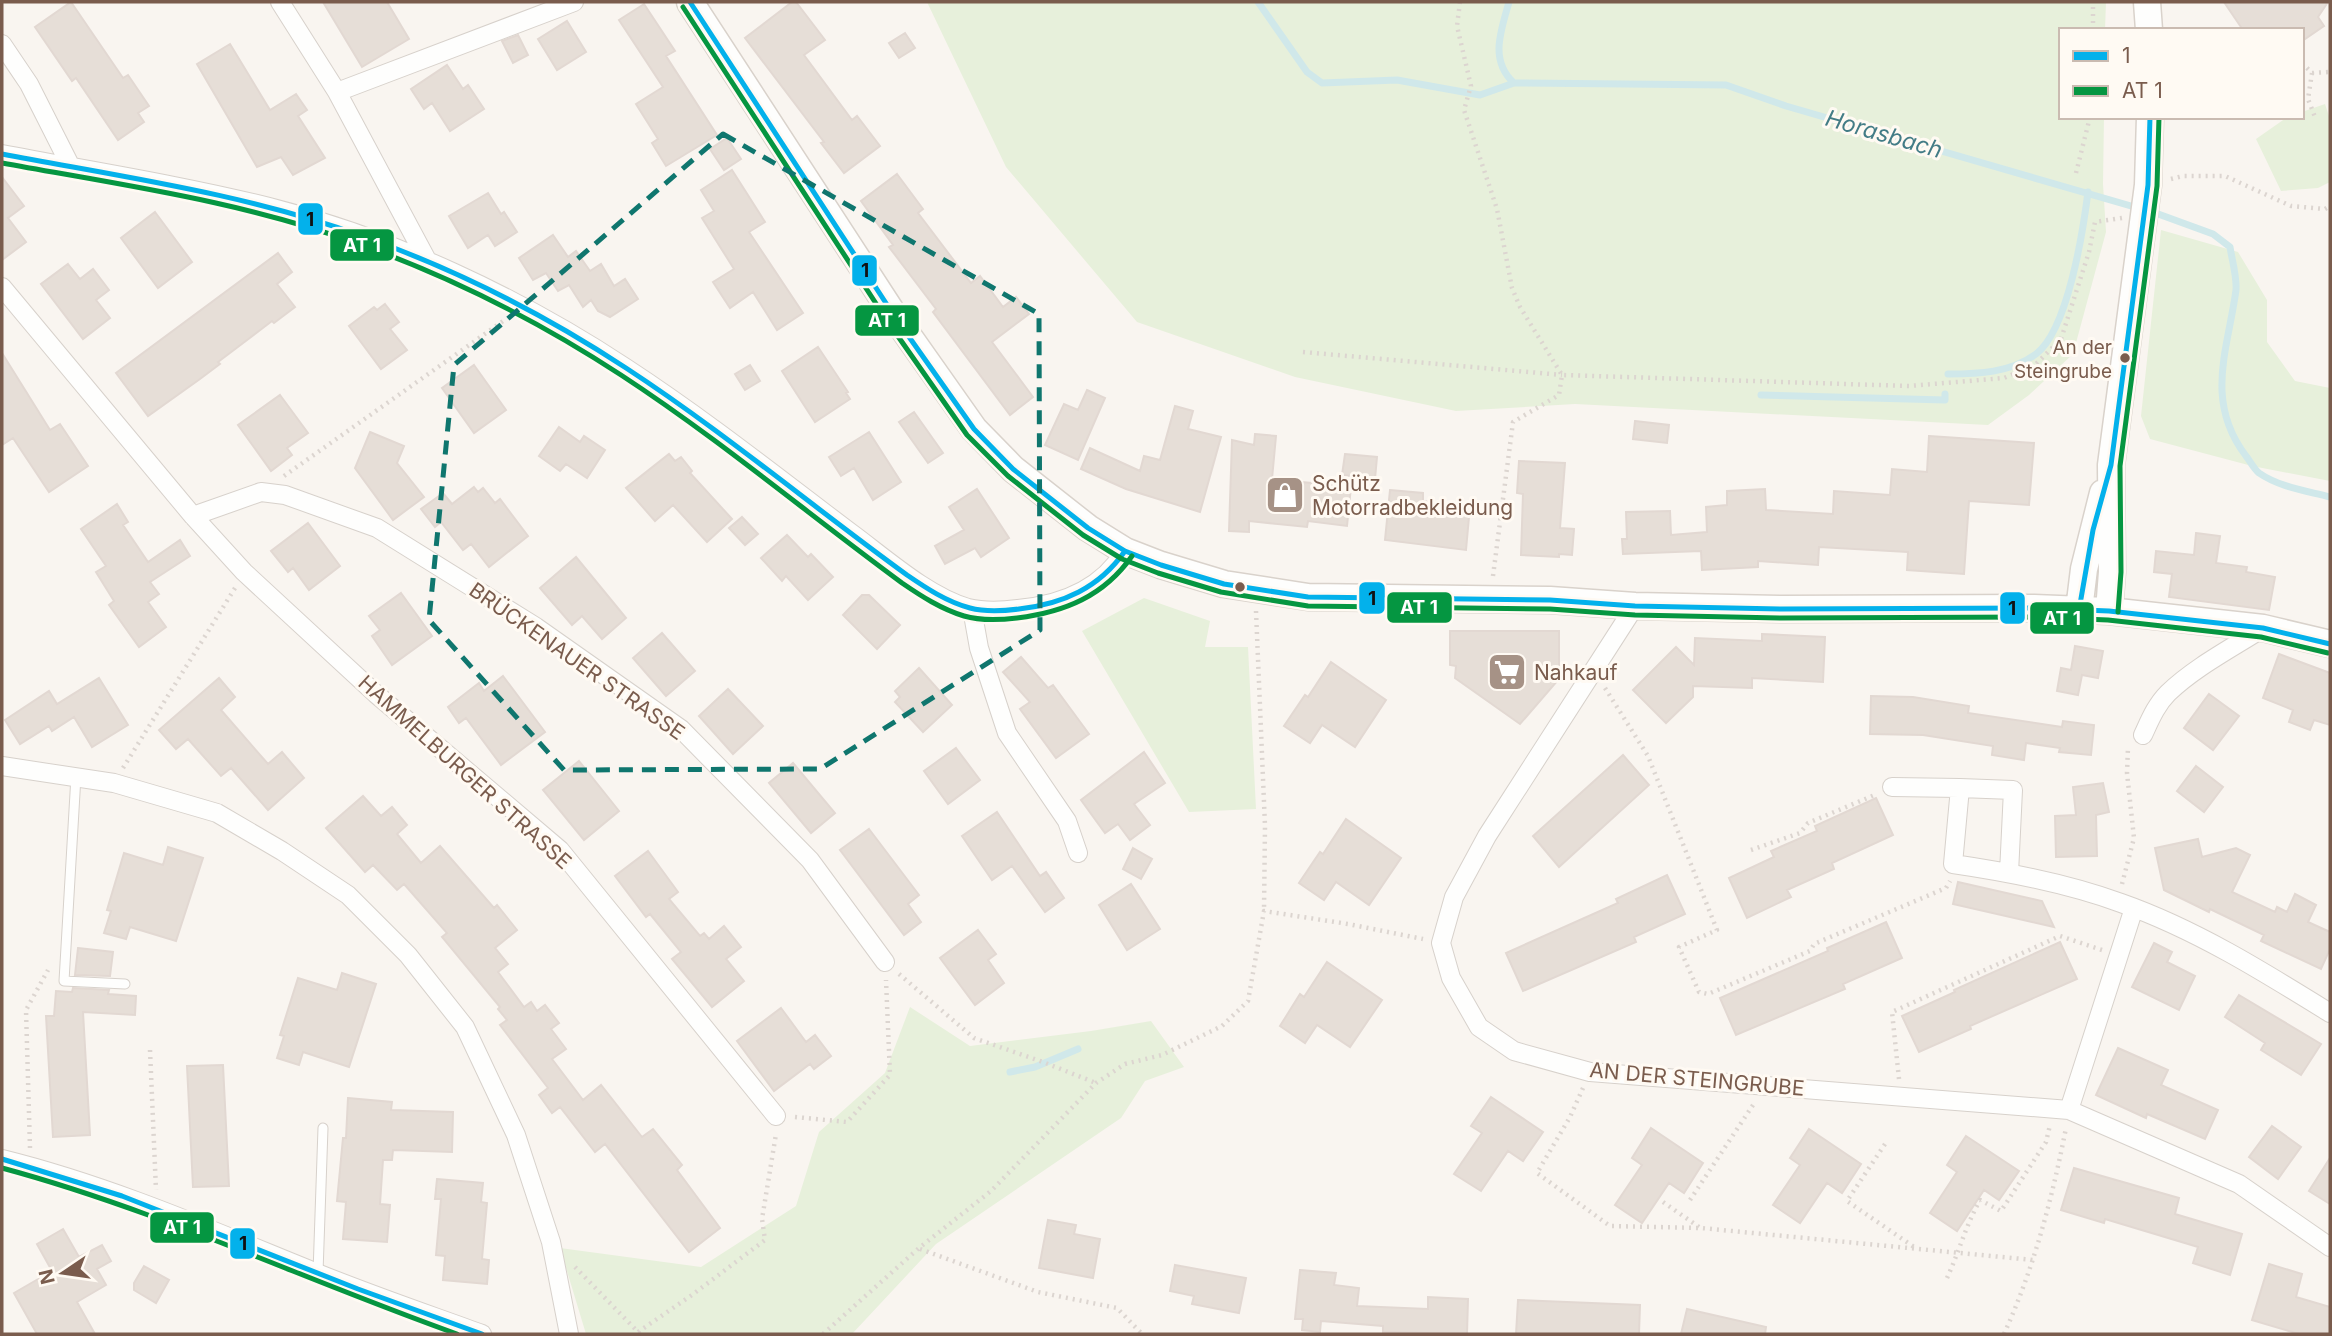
<svg xmlns="http://www.w3.org/2000/svg" width="2332" height="1336" viewBox="0 0 2332 1336" font-family="Inter,sans-serif">
<style>
.green{fill:#e7f0db}
.lines{fill:none;stroke-linecap:round;stroke-linejoin:round}
.stream{stroke:#d0e8ea;stroke-width:7}
.building{fill:#e6ded7;stroke:#e2d8d2;stroke-width:2}
.lane-casing{stroke:#d7d1cb;stroke-width:11}
.street-casing{stroke:#d7d1cb;stroke-width:20}
.secondary-casing{stroke:#d9d2cb;stroke-width:29}
.path{stroke:#dcd5d0;stroke-width:4.5;stroke-dasharray:2 5;stroke-linecap:butt}
.lane{stroke:#fefefd;stroke-width:9}
.street{stroke:#fefefd;stroke-width:18}
.secondary{stroke:#fefefd;stroke-width:26}
.bus-1-casing{stroke:#fffaf3;stroke-width:10}
.bus-2-casing{stroke:#fffaf3;stroke-width:10}
.bus-1{stroke:#03b1eb;stroke-width:5}
.bus-2{stroke:#059641;stroke-width:5}
.marked{fill:none;stroke:#0f766e;stroke-width:5;stroke-dasharray:14 9;stroke-linejoin:round}
.bus-dot{fill:#7a5c4d;stroke:#fffaf3;stroke-width:2.5}
.labels{text-anchor:middle;dominant-baseline:central;stroke-width:6;stroke-linejoin:round;paint-order:stroke}
.bus-label{font-size:19px;fill:#7a5c4d;stroke:#fffaf3;text-anchor:end}
.poi-label{font-size:21px;fill:#7a5c4d;stroke:#fffaf3;text-anchor:start}
.street-label{font-size:21px;fill:#7a5c4d;stroke:#fffaf3}
.water-label{font-size:23px;font-style:italic;fill:#437c86;stroke:#fffaf3}
.line-badge{stroke:#fffaf3;stroke-width:2.5}
.badge-label{font-size:19px;text-anchor:middle;font-weight:bold;fill:#fff}
.pale-badge-label{font-size:19px;text-anchor:middle;font-weight:bold;fill:#111}
</style>
<rect width="100%" height="100%" fill="#f9f5f0"/>
<path class="green" d="M927,2H2106L2105,30H2061V117H2104L2103,184L2106,232L2073,354L2029,395L1988,425L1575,404L1456,411L1295,377L1137,322L1006,167Z
M2325,104L2330,119V182L2318,188L2281,191L2256,139L2286,118L2302,117V112Z
M2161,230L2238,252L2267,300V342L2295,381L2330,388V481L2252,466L2150,439L2141,416Z
M1144,598L1210,621L1205,647H1248L1256,809L1189,812L1082,631Z
M910,1007L970,1046L1091,1031L1151,1021L1184,1067L1145,1081L1121,1118L936,1244L852,1334H586L560,1248L701,1267L796,1206L819,1132L885,1073Z"/>
<g class="lines">
<path class="stream" d="M1258,2L1307,72L1322,83L1397,80L1480,95L1514,83L1726,85L1786,106L2138,208
M1509,2C1501,31 1489,60 1514,83
M2150,211L2213,234L2230,247C2232,260 2237,277 2236,290C2228,349 2204,401 2246,456C2250,461 2254,469 2259,473C2279,487 2307,491 2330,497
M1948,374C1978,374 2010,373 2036,354C2068,330 2083,231 2088,192
M1761,395L1945,400V394
M1010,1072L1035,1067L1078,1049"/>
</g>
<path class="building" d="M71,2L123,78L128,75L149,106L138,113L144,122L118,140L76,78L72,81L35,27Z
M323,2H387L409,39L362,67Z
M792,2H796L825,40L804,55L852,120L857,116L880,146L844,173L821,143L824,142L745,38Z
M2224,2H2328L2318,17L2324,26L2302,41V30H2243Z
M644,4L675,51L666,56L717,135L666,166L652,143L658,139L636,104L663,87L619,20Z
M567,21L586,52L557,70L538,39Z
M905,33L915,48L899,58L889,43Z
M518,35L528,55L513,63L502,41Z
M230,44L270,110L296,94L307,110L298,116L325,158L293,175L281,157L257,167L197,64Z
M447,65L463,89L468,85L484,109L450,131L432,103L424,109L411,89Z
M727,138L741,159L724,170L710,149Z
M732,170L765,222L749,232L803,313L777,330L753,292L730,308L713,282L734,269L702,218L714,211L701,190Z
M897,174L923,209L918,213L971,283L980,276L1003,307L1016,297L1029,314L992,342L1033,397L1010,415L933,312L936,309L889,247L893,245L861,201Z
M2,177L24,206L8,218L26,242L2,260Z
M488,193L501,214L504,212L517,232L495,246L488,235L468,248L449,216Z
M155,212L192,262L158,288L121,238Z
M553,235L568,257L576,251L590,271L601,264L614,286L625,279L638,299L610,317L598,311L591,300L583,307L569,285L558,291L546,273L533,280L519,258Z
M278,253L292,272L277,284L295,307L274,323L272,321L218,362L220,364L200,379L148,416L116,373Z
M68,264L80,279L93,269L109,290L96,300L110,318L83,339L41,284Z
M385,304L399,322L390,329L407,350L381,369L349,326L374,307L377,310Z
M818,347L848,392L846,393L850,399L815,422L782,371Z
M2,353L50,430L60,424L88,466L49,492L13,438L2,445Z
M474,365L506,410L474,433L442,388Z
M750,365L760,381L745,390L735,374Z
M1087,390L1105,398L1078,460L1045,445L1064,404L1078,410Z
M280,395L308,433L287,448L292,455L271,471L238,425Z
M1175,406L1193,411L1188,429L1221,437L1200,512L1126,489L1081,469L1090,448L1140,471L1144,456L1160,460Z
M914,412L943,453L928,463L899,422Z
M1635,421L1669,425L1667,443L1633,439Z
M559,427L580,442L584,436L605,450L587,478L566,464L560,471L539,456Z
M370,432L404,446L397,463L424,497L393,520L355,468Z
M869,432L901,482L873,500L854,468L841,476L829,457Z
M1255,434L1276,436L1272,479L1351,487L1347,526L1308,521L1307,527L1249,521V532L1229,531L1232,440L1254,445Z
M1929,436L2034,443L2029,505L1969,501L1964,574L1907,570L1908,552L1819,547L1818,565L1758,561V567L1702,570L1701,551L1623,554L1622,539H1627L1626,512L1670,511L1671,535L1707,532L1706,507L1727,505V491L1765,489L1766,510L1833,514L1834,491L1890,495L1892,469L1927,472Z
M669,454L675,461L681,457L692,471L690,473L732,519L707,542L673,505L655,521L626,488Z
M1345,454L1377,457L1375,479L1342,475Z
M1519,461L1565,463L1560,528L1574,529L1572,555L1559,554V557L1521,555L1523,494L1517,493Z
M474,487L478,492L483,488L495,503L500,499L528,536L489,567L471,544L463,550L441,522L435,527L421,509L443,493L452,504Z
M977,489L1009,538L981,557L975,548L945,564L935,546L964,530L949,507Z
M1390,490L1423,493V501L1470,506L1466,550L1385,540Z
M117,504L128,522L123,525L148,562L180,540L190,556L150,582L159,594L148,602L166,627L139,647L109,605L114,601L96,572L106,566L81,529Z
M742,517L758,534L745,545L729,528Z
M308,523L340,566L309,590L293,568L288,572L271,551Z
M2196,533L2220,536L2216,563L2247,567L2246,572L2275,577L2269,610L2169,597L2172,574L2154,572L2156,551L2194,555Z
M787,535L808,557L811,554L833,577L808,600L786,576L782,581L761,558Z
M576,557L626,618L602,639L582,616L572,625L540,588Z
M401,593L432,636L392,665L372,636L380,630L369,616Z
M862,595H869L900,625L877,649L843,615Z
M1450,631H1559V679L1520,724L1455,678L1456,666L1450,665Z
M662,633L695,671L666,696L633,658Z
M1762,634L1825,637L1823,682L1752,678V688L1693,686V697L1666,723L1633,690L1676,647L1694,665L1695,638L1762,641Z
M2075,646L2103,651L2098,678L2082,675L2078,695L2057,691L2061,668L2071,670Z
M2279,654L2330,673V725L2314,720L2310,730L2289,722L2293,710L2263,698Z
M1021,657L1048,688L1053,685L1089,734L1056,758L1020,709L1030,702L1003,672Z
M1331,662L1386,700L1355,747L1322,725L1310,743L1284,726L1305,695L1308,697Z
M919,668L952,705L923,732L895,702L900,697L895,691Z
M503,676L545,732L501,765L466,718L459,723L448,707L479,683L484,691Z
M99,678L128,725L92,747L74,717L52,731L49,726L20,744L5,720L49,691L57,704Z
M219,678L235,697L221,710L268,764L282,752L304,778L268,810L231,768L221,776L188,739L176,749L159,730Z
M728,689L763,726L733,754L699,716Z
M2209,694L2239,716L2213,750L2184,728Z
M1871,696L1913,697L1969,706L1968,713L2062,727L2063,721L2094,725L2091,755L2059,752L2060,748L2026,743L2024,760L1992,755L1993,746L1923,735L1870,734Z
M956,748L980,780L948,804L924,771Z
M1144,752L1165,783L1134,804L1150,825L1130,840L1118,824L1105,833L1081,800Z
M1623,755L1649,785L1559,867L1533,836Z
M579,761L619,811L584,840L543,790Z
M793,763L835,813L811,833L769,783Z
M2196,766L2223,787L2204,812L2177,791Z
M2103,783L2109,812L2096,815L2097,856L2056,857L2055,816L2076,815L2073,787Z
M363,796L381,816L392,807L407,825L397,834L421,863L440,846L494,908L497,905L517,930L495,948L508,964L498,972L524,1007L531,1002L537,1011L545,1005L559,1023L551,1029L566,1049L552,1059L583,1100L601,1085L642,1137L653,1129L682,1165L677,1170L720,1228L689,1252L605,1144L595,1152L560,1107L552,1113L539,1095L548,1088L500,1025L507,1020L498,1009L500,1007L442,937L447,933L404,884L397,890L373,865L365,872L326,828Z
M1876,798L1893,835L1832,863L1834,869L1787,890L1791,897L1747,918L1729,878L1774,857L1771,851L1817,831L1815,826Z
M997,812L1040,876L1046,872L1064,898L1045,912L1012,866L992,880L962,836Z
M1346,819L1401,858L1369,905L1336,882L1324,900L1299,883L1320,852L1323,854Z
M869,829L919,895L908,904L921,922L904,935L840,850Z
M2198,839L2202,857L2236,848L2250,855L2232,892L2275,912L2277,907L2287,912L2295,894L2316,905L2308,922L2330,932V949L2321,969L2261,941L2264,935L2210,909L2209,912L2164,890L2155,848Z
M168,847L203,858L176,941L130,927L126,939L104,933L111,911L107,910L124,853L163,865Z
M1133,848L1152,859L1141,879L1123,869Z
M648,851L678,892L669,899L700,936L704,933L709,939L724,926L741,947L726,959L744,981L712,1007L672,959L681,952L650,914L646,917L615,876Z
M1667,875L1685,914L1634,937L1636,942L1523,991L1506,953L1618,903L1616,899Z
M1958,882L2042,901L2054,927L1953,904Z
M1131,884L1160,929L1127,950L1099,905Z
M1886,922L1902,958L1843,984L1845,989L1736,1035L1720,998L1828,951L1827,948Z
M978,930L996,954L988,960L1004,983L975,1005L940,958Z
M2060,942L2077,979L1970,1026L1971,1029L1919,1052L1902,1016L1955,992L1954,990Z
M2154,943L2172,952L2167,962L2195,976L2179,1010L2132,987Z
M78,948L113,952L110,976L75,975Z
M1327,962L1382,1000L1350,1047L1317,1025L1305,1043L1280,1026L1300,994L1304,997Z
M342,973L376,984L349,1067L303,1052L299,1065L277,1058L284,1036L280,1035L298,978L337,990Z
M73,988L109,990L108,994L136,996L135,1015L83,1012L90,1135L53,1137L46,1016H54L56,991L72,992Z
M2239,995L2321,1044L2301,1075L2261,1050L2265,1043L2225,1017Z
M781,1008L806,1042L815,1035L831,1056L814,1069L810,1064L774,1091L737,1041Z
M2118,1048L2168,1070L2161,1085L2218,1110L2205,1139L2147,1114L2146,1118L2096,1095Z
M223,1065L229,1186L193,1187L187,1066Z
M1491,1097L1543,1132L1523,1161L1508,1151L1481,1191L1454,1174L1482,1133L1471,1126Z
M348,1098L392,1102L391,1110L453,1112L452,1152L393,1150L392,1160H383L380,1204L390,1205L387,1242L343,1239L346,1202L337,1201L343,1138H346Z
M2272,1126L2301,1147L2278,1179L2249,1157Z
M1651,1128L1703,1163L1684,1193L1669,1183L1642,1223L1615,1205L1642,1165L1632,1158Z
M1809,1129L1861,1164L1842,1193L1827,1183L1800,1223L1773,1205L1800,1165L1790,1158Z
M1966,1136L2019,1171L1999,1200L1984,1190L1957,1231L1930,1213L1957,1172L1947,1165Z
M2330,1158V1204L2309,1191Z
M2074,1168L2179,1198L2175,1214L2242,1234L2230,1275L2193,1263L2198,1247L2105,1219L2104,1223L2061,1210Z
M437,1179L483,1183L481,1202L487,1203L482,1259L489,1260L487,1284L443,1280L445,1256L436,1255L441,1199H435Z
M1048,1220L1076,1225L1074,1234L1100,1239L1093,1278L1039,1268Z
M63,1229L79,1257L102,1245L111,1261L97,1269L106,1285L77,1302L95,1334H37L14,1293L52,1271L37,1244Z
M2269,1264L2302,1274L2296,1297L2330,1307V1334H2299L2252,1320Z
M1175,1265L1246,1278L1239,1313L1192,1304L1194,1296L1170,1291Z
M144,1266L169,1280L156,1303L134,1290V1283Z
M1300,1270L1336,1273L1334,1285L1359,1288L1357,1306L1428,1309V1297L1468,1299L1467,1334L1383,1332V1326L1321,1321L1320,1332L1302,1330L1303,1319H1295Z
M1518,1300L1640,1305L1639,1334H1516Z
M1687,1309L1766,1327L1765,1334H1681Z"/>
<g class="lines">
<g class="lane-casing">
<path id="lane" d="M76,776L64,981L125,984
M318,1273L323,1128"/>
</g>
<g class="street-casing">
<path id="street" d="M280,2L337,92L428,262
M2,44L29,84L71,167
M337,92L574,2
M2,154C91,171 181,185 269,207C395,239 518,297 626,368C704,419 777,477 851,533C885,558 927,596 968,608C985,612 1002,611 1018,609C1062,605 1102,589 1125,551
M2,287L193,516L244,572L376,694L560,850L776,1116
M193,516L261,492L285,495L377,528L536,627L681,729L810,860L885,962
M1635,606L1487,836L1454,897L1441,943L1451,978L1479,1027L1514,1051L1590,1072L2069,1110L2239,1184L2330,1247
M972,609L979,648L1007,733L1067,821L1078,853
M2143,735C2150,720 2156,705 2168,693C2195,667 2232,648 2263,628
M2,766L114,783L217,813L282,851L348,895L408,955L465,1027L516,1135L551,1242L569,1334
M1892,787L1960,788
M2009,873L2013,790L1960,788L1953,864C2008,872 2069,884 2121,903C2195,929 2264,972 2330,1013
M2069,1110L2134,908
M2,1159C111,1186 213,1231 317,1273C371,1295 427,1314 482,1334"/>
</g>
<g class="secondary-casing">
<path id="secondary" d="M690,2L895,317L974,429L1013,469L1088,528L1125,551L1161,565L1224,584L1308,597L1550,600L1635,606L1781,609L2034,608L2109,611L2263,628L2330,644
M2147,2L2149,30
M2079,610L2084,569L2103,493
M2109,611L2112,572L2111,465L2148,185L2150,117"/>
</g>
<path class="path" d="M1460,2L1457,26L1471,86L1464,110L1497,209L1512,288L1520,307L1562,375
M2093,30V2
M2302,63L2312,73L2308,99L2315,117
M2312,73L2330,72
M2076,173L2090,117
M2171,179L2183,176H2225L2291,206L2325,209L2330,206
M1303,352L1562,375
M284,476L506,319
M1493,576L1513,422L1559,395L1562,375L1909,386L2004,378L2035,365L2061,339L2089,252L2095,222L2122,218
M1256,611L1265,826L1264,911
M1605,688L1648,756L1717,930L1679,947L1699,992L1708,994L1810,951L1814,944L1946,888L1950,881
M123,768L235,588
M1751,850L1800,833L1808,823L1877,794
M2122,884L2134,838L2127,773L2128,747
M899,974L974,1038L1043,1062L1096,1083
M150,1050L156,1190
M1899,1079L1892,1012L2060,936L2102,950
M1583,1088L1570,1117L1537,1173L1610,1226L1701,1228L2033,1260
M795,1117L847,1122L890,1075L886,980
M1885,1144L1847,1201L1914,1247
M30,1148L26,1010L48,970
M1690,1200L1755,1102
M1663,1202L1699,1227
M920,1249L1038,1292L1117,1308L1142,1334
M575,1267L640,1334
M1947,1278C1959,1252 1966,1225 1980,1200L2001,1211L2046,1142L2050,1125
M638,1332L692,1295L765,1240L762,1219L776,1134
M823,1334L919,1248L991,1191L1096,1083L1125,1064L1162,1055L1222,1026L1248,1001L1264,911L1348,924L1423,939
M2004,1334C2034,1268 2052,1199 2066,1128"/>
<use href="#lane" class="lane"/>
<use href="#street" class="street"/>
<use href="#secondary" class="secondary"/>
<g class="bus-1-casing">
<path id="bus-1" d="M690,2L895,317L974,429L1013,469L1088,528L1125,551L1161,565L1224,584L1308,597L1550,600L1635,606L1781,609L2034,608L2109,611L2263,628L2330,644
M2,154C123,177 246,194 362,236C455,269 544,314 626,368C724,432 813,507 907,575C926,588 947,602 970,608C985,612 1003,611 1019,609C1063,604 1099,588 1125,551
M2079,610L2093,530L2111,465L2148,185L2150,117
M2,1159L122,1196L358,1289L482,1334"/>
</g>
<g class="bus-2-casing">
<path id="bus-2" d="M683,7L888,322L967,435L1008,476L1083,535L1122,559L1158,573L1221,592L1308,606L1550,609L1635,615L1781,618L2034,617L2108,620L2261,637L2328,653
M2,163C122,185 246,202 362,245C453,278 540,322 621,375C719,439 808,514 902,583C921,596 941,609 964,616C981,621 1000,620 1017,618C1065,612 1104,596 1132,556
M2118,612L2121,572L2120,466L2157,186L2159,117
M2,1168C158,1210 305,1280 457,1334"/>
</g>
<use href="#bus-1" class="bus-1"/>
<use href="#bus-2" class="bus-2"/>
</g>
<path class="marked" d="M723,134L1039,314L1040,630L820,769L564,770L429,620L454,365Z"/>
<defs>
<g id="shop-square" transform="scale(2.0125)"><rect x="-9" y="-9" width="18" height="18" rx="4" fill="#a69286" stroke="#fffaf3"/><path d="M-5-2.5h2.3a2.7 3.5 0 0 1 5.4 0H5L5.5 6h-11ZM-1.5-2.5h3a1.5 2.3 0 0 0-3 0Z" fill="#fff"/></g>
<g id="supermarket-square" transform="scale(2.0125)"><rect x="-9" y="-9" width="18" height="18" rx="4" fill="#a69286" stroke="#fffaf3"/><path d="M-6-5.5h2.5l.6 2H6L4.5 2H-2.5L-4.4-4H-6ZM-1.5 3.2a1.3 1.3 0 1 0 .1 0ZM3 3.2a1.3 1.3 0 1 0 .1 0Z" fill="#fff"/></g>
</defs>
<g fill-rule="evenodd">
<use href="#shop-square" x="1285" y="495"/>
<use href="#supermarket-square" x="1507" y="672"/>
</g>
<g class="bus-dot">
<circle cx="2125" cy="358" r="6"/>
<circle cx="1240" cy="587" r="6"/>
</g>
<g class="labels">
<g class="bus-label">
<text x="2112" y="347">An der<tspan x="2112" dy="24">Steingrube</tspan></text>
</g>
<g class="poi-label">
<text x="1312" y="483">Schütz<tspan x="1312" dy="24">Motorradbekleidung</tspan></text>
<text x="1534" y="672">Nahkauf</text>
</g>
<g class="street-label">
<text transform="translate(577 661) rotate(35)">BRÜCKENAUER STRASSE</text>
<text transform="translate(465 772) rotate(42)">HAMMELBURGER STRASSE</text>
<text transform="translate(1697 1079) rotate(5)">AN DER STEINGRUBE</text>
</g>
<g class="water-label">
<text transform="translate(1884 134) rotate(16)">Horasbach</text>
</g>
</g>
<g class="line-badge">
<rect x="297" y="202" width="27" height="34" rx="7" fill="#03b1eb"/>
<rect x="329" y="228" width="66" height="34" rx="7" fill="#059641"/>
<rect x="851" y="254" width="27" height="33" rx="7" fill="#03b1eb"/>
<rect x="854" y="304" width="66" height="33" rx="7" fill="#059641"/>
<rect x="1358" y="581" width="28" height="34" rx="7" fill="#03b1eb"/>
<rect x="1386" y="591" width="67" height="33" rx="7" fill="#059641"/>
<rect x="1999" y="591" width="27" height="34" rx="7" fill="#03b1eb"/>
<rect x="2029" y="601" width="66" height="34" rx="7" fill="#059641"/>
<rect x="149" y="1211" width="66" height="33" rx="7" fill="#059641"/>
<rect x="229" y="1227" width="27" height="33" rx="7" fill="#03b1eb"/>
</g>
<g class="badge-label">
<text x="362" y="252">AT 1</text>
<text x="887" y="327">AT 1</text>
<text x="1419" y="614">AT 1</text>
<text x="2062" y="625">AT 1</text>
<text x="182" y="1234">AT 1</text>
</g>
<g class="pale-badge-label">
<text x="310" y="226">1</text>
<text x="865" y="277">1</text>
<text x="1372" y="605">1</text>
<text x="2012" y="615">1</text>
<text x="243" y="1250">1</text>
</g>
<rect width="2332" height="1336" fill="none" stroke="#7a5c4d" stroke-width="7"/>
<rect x="2059" y="28" width="245" height="91" fill="#fffaf3" stroke="#cabbb1" stroke-width="2"/>
<rect x="2073" y="51" width="35" height="10" fill="#03b1eb" stroke="#cabbb1" stroke-width="2"/>
<text x="2122" y="63" font-size="21" fill="#7a5c4d">1</text>
<rect x="2073" y="86" width="35" height="10" fill="#059641" stroke="#cabbb1" stroke-width="2"/>
<text x="2122" y="98" font-size="21" fill="#7a5c4d">AT 1</text>
<g transform="translate(63 1273) rotate(257)" stroke="#fffaf3" stroke-width="5" paint-order="stroke">
<path d="M0-5L12 26L0 18L-12 26Z" fill="#7a5c4d"/>
<text y="-10" font-size="19" font-weight="bold" text-anchor="middle" fill="#7a5c4d">N</text>
</g>
</svg>
